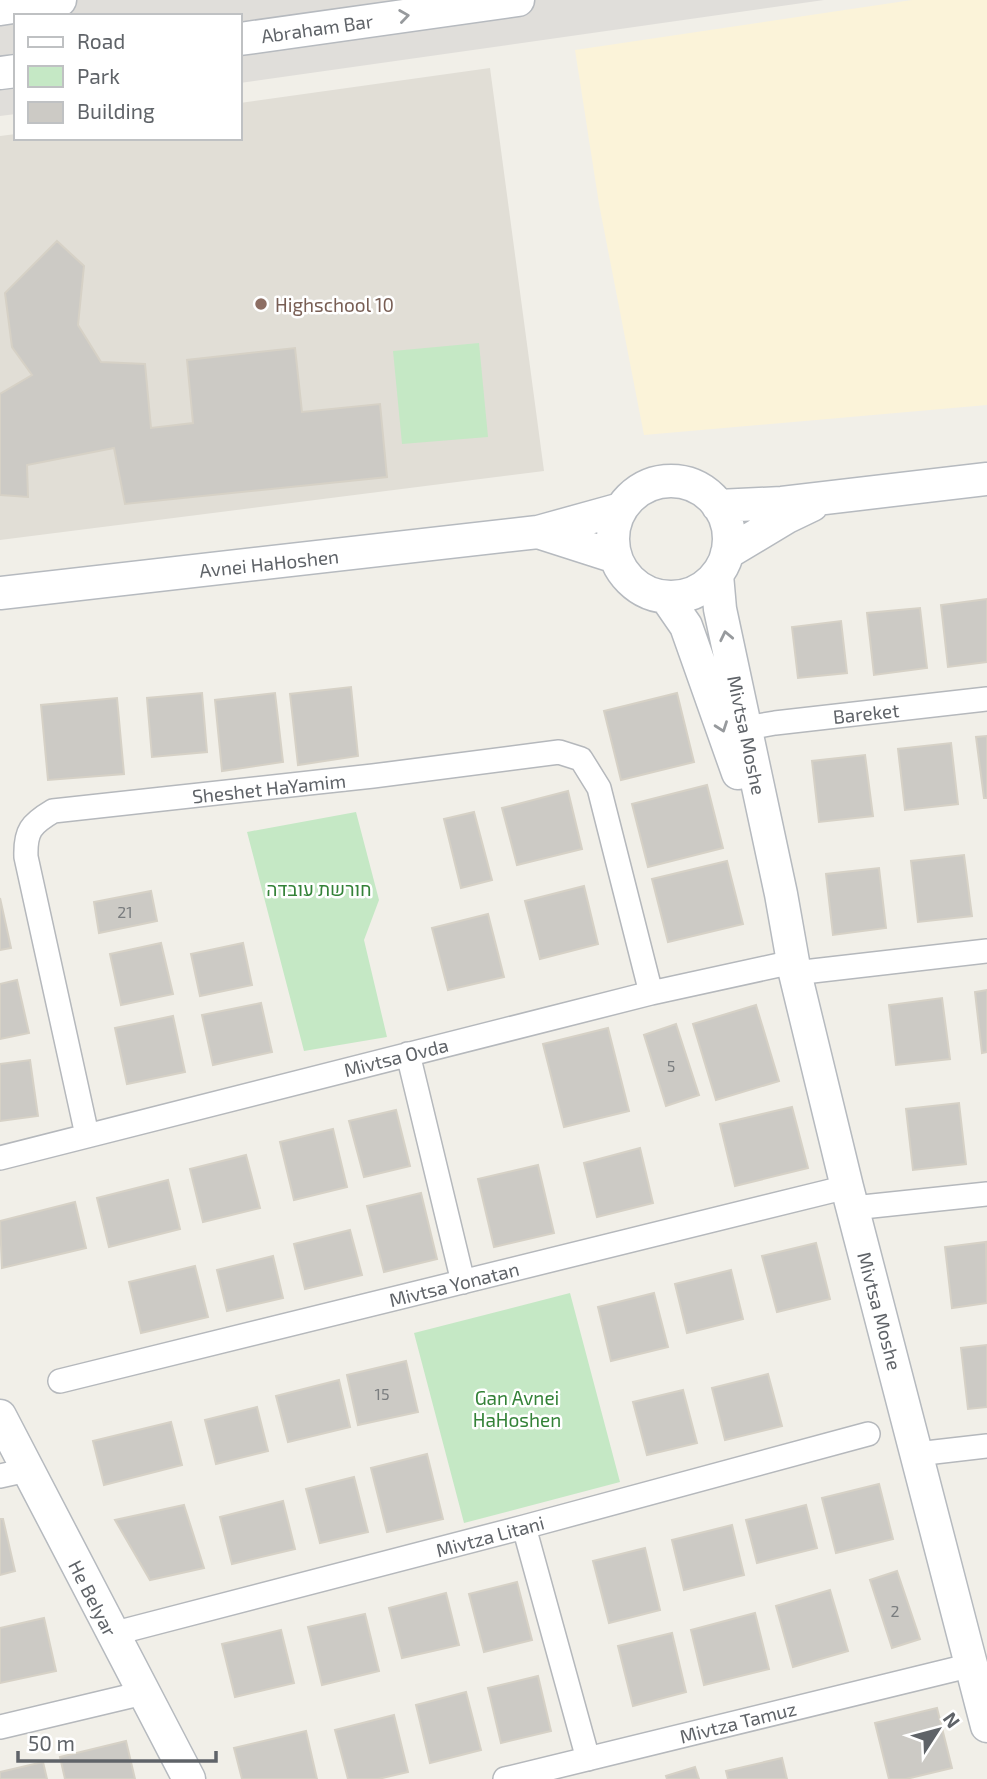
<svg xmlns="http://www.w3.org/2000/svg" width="987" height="1779" viewBox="0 0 987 1779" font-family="'Exo 2',Heebo,sans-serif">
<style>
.industrial{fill:#e0deda}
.education{fill:#e1ded6}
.green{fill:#c5e8c5}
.sand{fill:#fbf3d9}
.building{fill:#cccac5;stroke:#d6d1c6;stroke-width:2}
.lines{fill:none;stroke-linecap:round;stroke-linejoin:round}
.street-casing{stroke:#b5b8bc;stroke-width:26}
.secondary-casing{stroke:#b6babf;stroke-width:35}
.street{stroke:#fff;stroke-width:23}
.secondary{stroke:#fff;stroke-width:32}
.oneway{stroke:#979a9d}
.education-dot{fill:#8d6e63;stroke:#fff;stroke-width:2.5}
.labels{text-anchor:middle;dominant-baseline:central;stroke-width:5;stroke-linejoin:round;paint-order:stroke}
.number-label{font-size:16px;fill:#7a7d7f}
.street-label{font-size:19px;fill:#5f6368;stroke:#fff}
.education-label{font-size:19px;fill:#785e54;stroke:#fff;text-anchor:start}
.park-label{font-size:19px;fill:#348238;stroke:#fff}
</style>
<rect width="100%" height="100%" fill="#f1efe8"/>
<path class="industrial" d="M0,0H824L240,83V16H16V114L0,116Z"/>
<path class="education" d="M490,68L544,471L0,540V136L16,134V138H240V103Z"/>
<path class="green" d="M479,343L488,437L402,444L393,351Z
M356,812L379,900L364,940L387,1037L304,1051L247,832Z
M570,1293L620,1482L464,1523L414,1333Z"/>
<path class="sand" d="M912,0H987V405L644,435L599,204L575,50Z"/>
<path class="building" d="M57,241L84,266L78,325L101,362L145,364L151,428L193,423L187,360L295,348L302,412L380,404L387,477L125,504L114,448L27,465L28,497L0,495V394L32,375L12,347L5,293Z
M987,599V662L948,667L941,605Z
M920,608L927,668L874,675L867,613Z
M841,621L847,673L798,678L792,627Z
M351,687L358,756L298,765L290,694Z
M202,693L207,752L152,757L147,698Z
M275,693L283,762L222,771L215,700Z
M677,693L694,762L621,780L604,711Z
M117,698L124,774L48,780L41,705Z
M987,736V798H984L976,737Z
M951,743L958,804L905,810L898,749Z
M865,755L873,816L819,822L812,761Z
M707,785L723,848L648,867L632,804Z
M568,791L582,849L517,865L502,808Z
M474,812L492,880L461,888L444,819Z
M964,855L972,916L918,922L911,861Z
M727,861L743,924L668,942L652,879Z
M879,868L886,928L833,935L826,874Z
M584,886L598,944L540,959L525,901Z
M151,891L157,921L99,933L94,902Z
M0,898L11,948L0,950Z
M488,914L504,977L448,990L432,928Z
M161,943L173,994L121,1005L110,954Z
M243,943L252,985L200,996L191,954Z
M17,980L29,1033L0,1039V984Z
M987,990V1052L982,1053L975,992Z
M942,998L950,1059L896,1065L889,1005Z
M261,1003L272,1052L213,1065L202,1015Z
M756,1005L779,1081L716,1100L693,1024Z
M173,1016L185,1072L127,1084L115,1028Z
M676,1024L699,1095L666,1106L644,1035Z
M608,1028L629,1111L564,1127L543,1044Z
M30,1060L38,1116L0,1121V1064Z
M959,1103L966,1164L913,1170L906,1109Z
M792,1107L808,1168L735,1186L720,1124Z
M396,1110L410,1166L364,1177L349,1121Z
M333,1129L347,1187L294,1200L280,1142Z
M640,1148L653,1203L597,1217L584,1163Z
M246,1155L260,1208L203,1222L190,1169Z
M538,1165L554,1233L494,1247L478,1179Z
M168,1180L180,1229L109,1247L97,1198Z
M421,1193L437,1259L384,1272L367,1206Z
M75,1202L86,1248L2,1268L0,1221Z
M350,1230L362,1275L305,1289L294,1244Z
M986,1242L987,1303L952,1308L945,1247Z
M816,1243L830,1299L777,1312L762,1256Z
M273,1256L283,1298L227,1311L217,1270Z
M195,1266L208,1317L141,1333L129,1282Z
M731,1270L743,1319L687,1333L675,1284Z
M654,1293L668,1347L611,1361L598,1307Z
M987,1345V1407L968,1409L961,1348Z
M406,1361L418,1412L358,1425L347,1375Z
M768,1374L782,1426L725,1440L712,1388Z
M339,1380L350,1427L288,1442L276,1396Z
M683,1390L697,1443L647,1455L633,1402Z
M257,1407L268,1451L216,1464L205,1420Z
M171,1422L182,1465L104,1485L93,1441Z
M427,1454L443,1519L387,1532L371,1468Z
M354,1477L368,1532L320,1543L306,1489Z
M879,1484L893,1539L836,1553L822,1498Z
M283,1501L295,1549L232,1564L220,1517Z
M184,1505L204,1568L150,1580L115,1520Z
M806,1505L817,1548L757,1563L746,1520Z
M0,1519H3L15,1571L0,1575Z
M732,1525L744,1575L684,1590L672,1540Z
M645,1548L660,1610L609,1623L593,1561Z
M897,1571L920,1639L892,1648L870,1580Z
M517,1582L532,1640L484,1652L469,1594Z
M830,1590L848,1651L793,1667L776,1606Z
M446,1593L459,1645L402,1658L389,1608Z
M755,1613L769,1669L704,1685L691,1630Z
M365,1614L379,1671L322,1685L308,1627Z
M44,1618L56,1671L0,1683V1628Z
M281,1630L294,1683L235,1697L222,1644Z
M672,1633L686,1692L633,1706L618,1646Z
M538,1676L551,1731L501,1743L488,1688Z
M466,1692L481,1750L430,1763L416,1705Z
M937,1708L952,1768L906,1779H889L875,1723Z
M394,1715L408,1772L378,1779H348L335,1730Z
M306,1731L317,1779H242L234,1748Z
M126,1741L135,1779H65L60,1757Z
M782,1758L787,1779H728L726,1771Z
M43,1762L47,1779H0V1772Z
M695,1767L699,1779H667L666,1776Z"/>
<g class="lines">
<g class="street-casing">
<path id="street" d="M746,728L775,723L987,699
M795,973L987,951
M408,1054L463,1282
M87,1135L26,857C25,831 31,824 53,811L373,776L559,752L581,759L599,788L651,993
M0,1158L651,993L793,962
M853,1208L987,1194
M60,1381L847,1187
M917,1454L987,1446
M0,1476L27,1470
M524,1527L588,1759
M112,1634L524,1527L868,1434
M0,1727L143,1693
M505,1779L972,1665"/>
</g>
<g class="secondary-casing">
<path id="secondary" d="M0,9L60,0
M240,39L518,0
M0,73L16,71
M613 539a58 58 0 1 1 116 0a58 58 0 1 1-116 0Z
M718,506L782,503L987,479
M538,532L616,557
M727,553L787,517L812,505
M717,575L720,609L781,894L795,973L847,1187L987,1726
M0,593L538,532L621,509
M666,597L686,626L738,773
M0,1416L189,1779"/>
</g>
<use href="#street" class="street"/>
<use href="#secondary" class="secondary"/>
</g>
<defs><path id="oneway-chevron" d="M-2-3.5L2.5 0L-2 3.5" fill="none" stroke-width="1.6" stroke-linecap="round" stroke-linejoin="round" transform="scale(1.75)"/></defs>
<g class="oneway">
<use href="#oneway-chevron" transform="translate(404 16) rotate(-8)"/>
<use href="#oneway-chevron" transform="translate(726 636) rotate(-102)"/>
<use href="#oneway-chevron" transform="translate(722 727) rotate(70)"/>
</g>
<circle class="education-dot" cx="261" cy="304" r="7"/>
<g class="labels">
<g class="number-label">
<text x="125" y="911">21</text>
<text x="671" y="1065">5</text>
<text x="382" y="1393">15</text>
<text x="895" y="1610">2</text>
</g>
<g class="street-label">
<text transform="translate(317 28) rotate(-8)">Abraham Bar</text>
<text transform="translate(269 563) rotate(-6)">Avnei HaHoshen</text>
<text transform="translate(866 713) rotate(-6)">Bareket</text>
<text transform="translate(747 735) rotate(78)">Mivtsa Moshe</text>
<text transform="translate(269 788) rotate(-6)">Sheshet HaYamim</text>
<text transform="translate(396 1057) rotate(-14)">Mivtsa Ovda</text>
<text transform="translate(454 1284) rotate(-14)">Mivtsa Yonatan</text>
<text transform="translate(880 1311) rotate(75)">Mivtsa Moshe</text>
<text transform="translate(490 1536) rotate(-15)">Mivtza Litani</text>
<text transform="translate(93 1598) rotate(63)">He BeIyar</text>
<text transform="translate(738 1722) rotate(-14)">Mivtza Tamuz</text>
</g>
<g class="education-label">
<text x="275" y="304">Highschool 10</text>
</g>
<g class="park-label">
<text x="319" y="888">חורשת עובדה</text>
<text x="517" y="1397">Gan Avnei<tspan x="517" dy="22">HaHoshen</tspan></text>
</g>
</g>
<rect x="14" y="14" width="228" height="126" fill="#ffffff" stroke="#bfc1c3" stroke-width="2"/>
<rect x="28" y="37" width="35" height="10" fill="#ffffff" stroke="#bfc1c3" stroke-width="2"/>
<text x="77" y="49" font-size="21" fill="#5f6368">Road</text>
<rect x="28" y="66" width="35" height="21" fill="#c5e8c5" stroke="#bfc1c3" stroke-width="2"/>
<text x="77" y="84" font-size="21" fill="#5f6368">Park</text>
<rect x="28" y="102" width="35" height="21" fill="#cccac5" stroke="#bfc1c3" stroke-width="2"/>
<text x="77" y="119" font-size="21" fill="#5f6368">Building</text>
<g transform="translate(938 1730) rotate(54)" stroke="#ffffff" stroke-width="5" paint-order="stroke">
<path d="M0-5L12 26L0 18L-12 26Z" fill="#5f6368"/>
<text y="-10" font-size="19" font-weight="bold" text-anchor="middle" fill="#5f6368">N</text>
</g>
<path d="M18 1751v10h198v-10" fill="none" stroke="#5f6368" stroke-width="3.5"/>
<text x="28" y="1751" font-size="21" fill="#5f6368" stroke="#ffffff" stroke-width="5" paint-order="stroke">50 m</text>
</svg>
